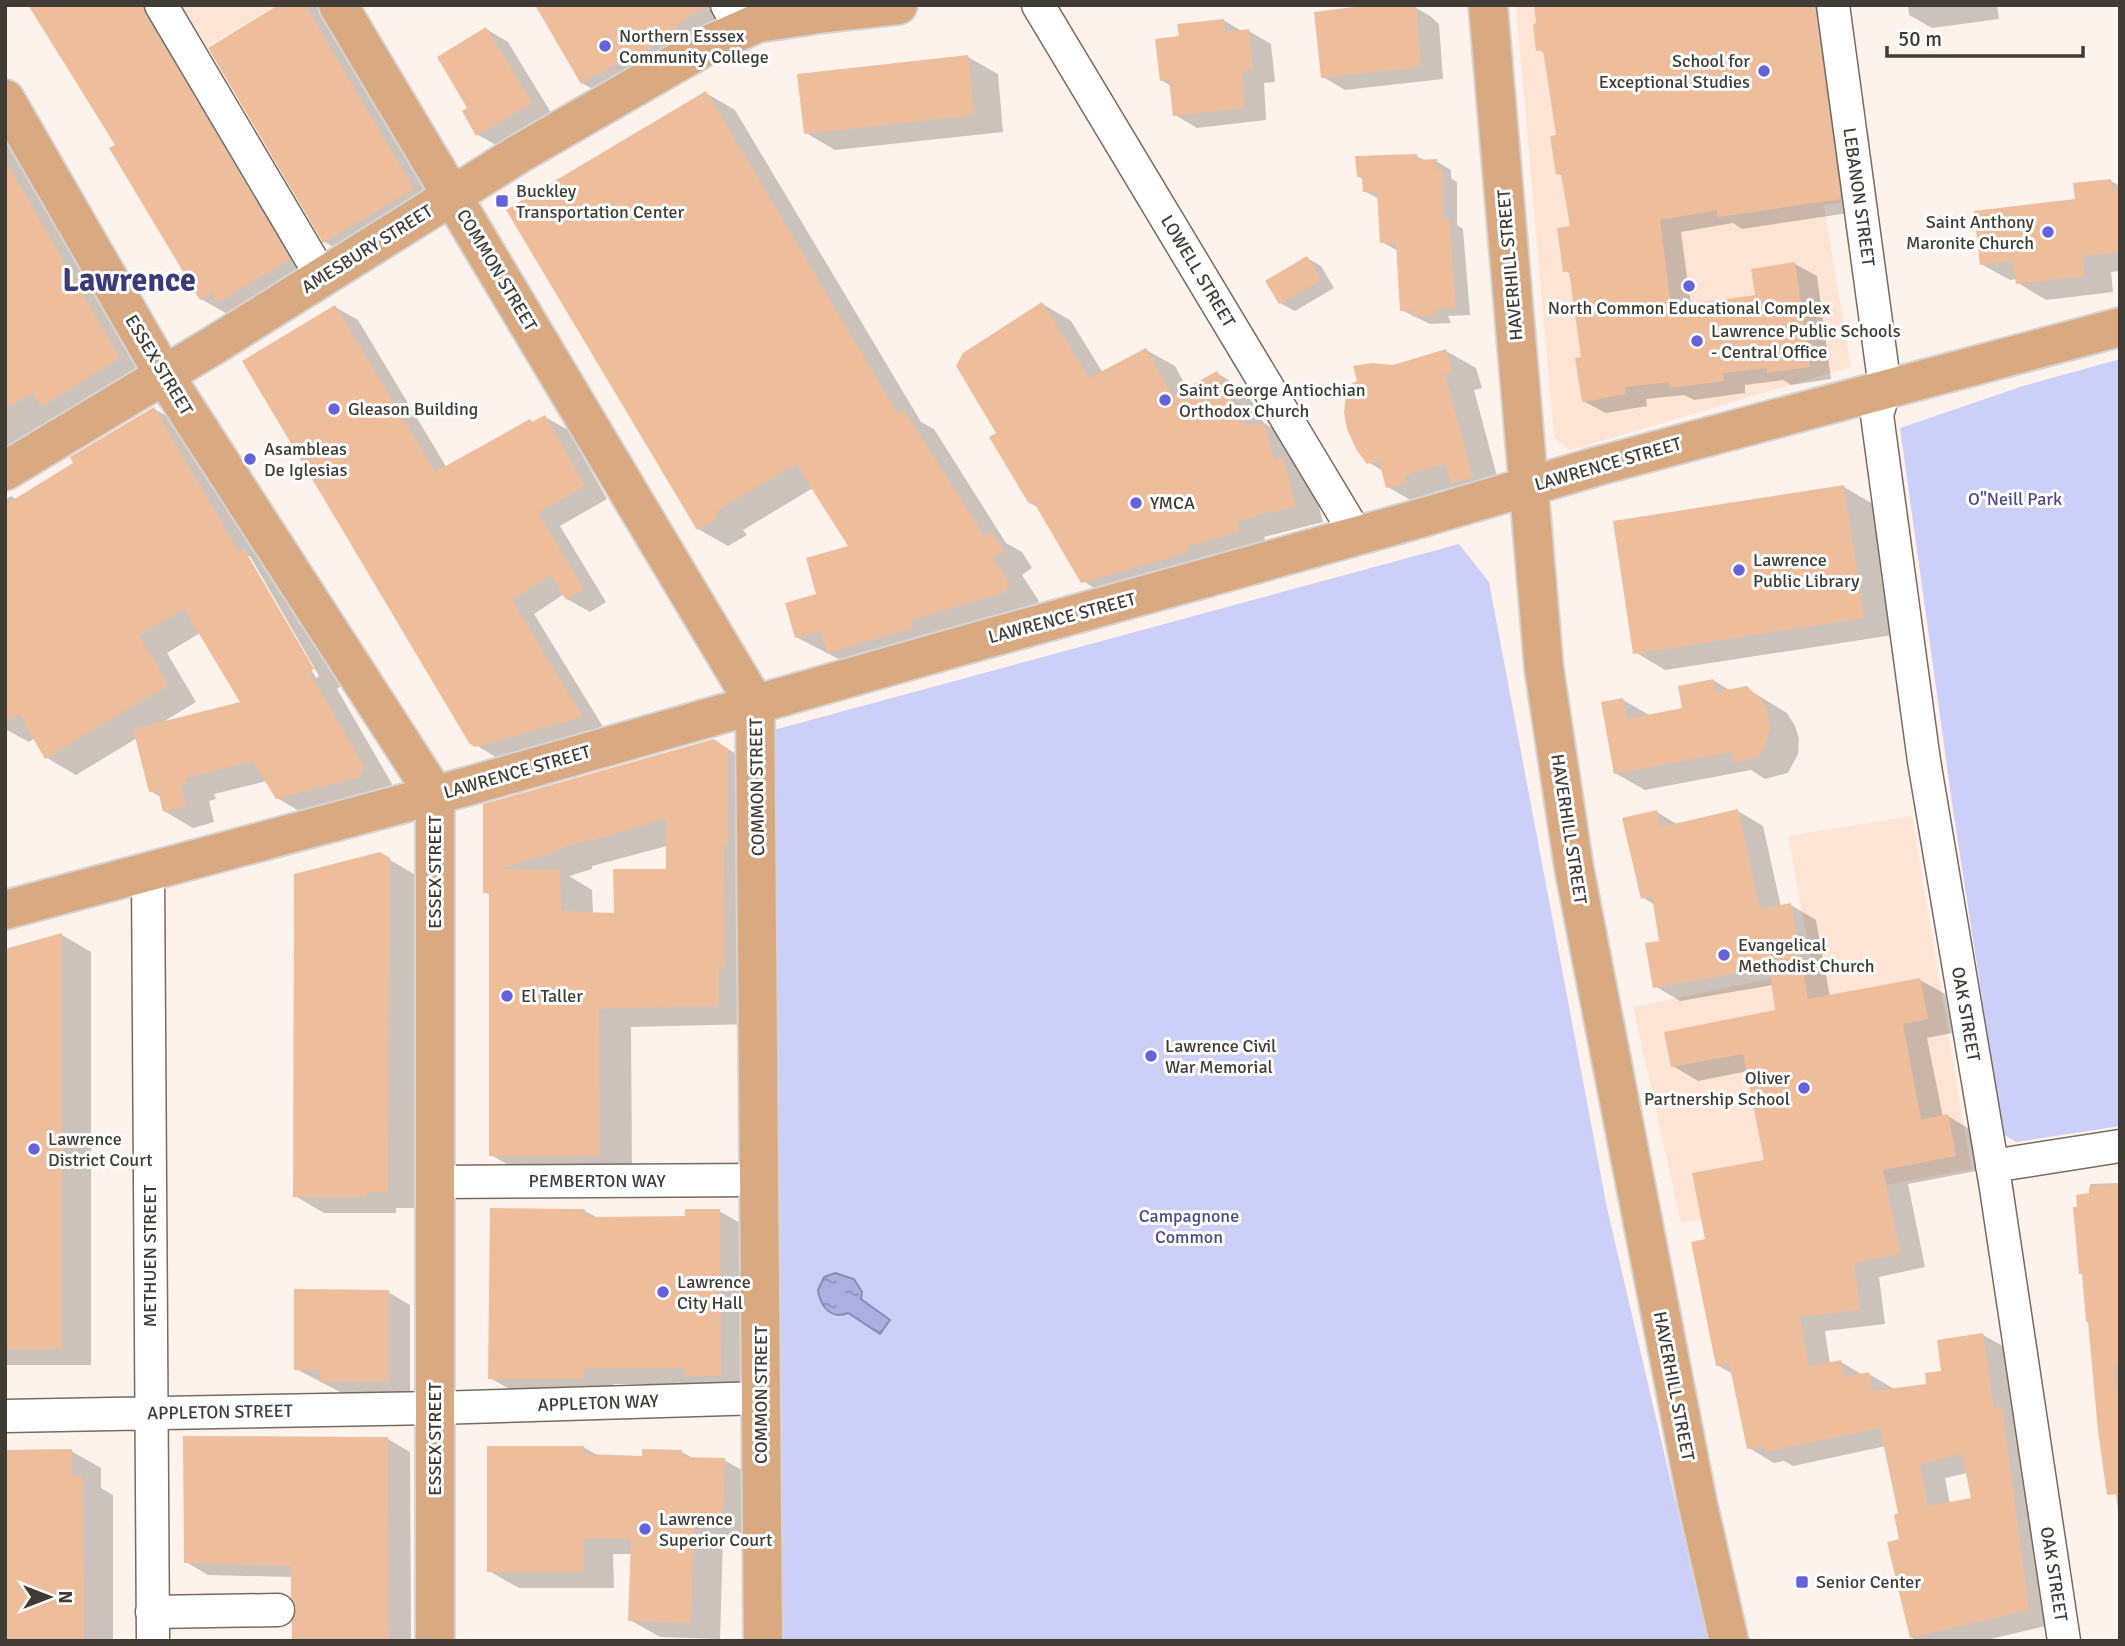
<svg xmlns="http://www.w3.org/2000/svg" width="2125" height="1646" viewBox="0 0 2125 1646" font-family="Signika,sans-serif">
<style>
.built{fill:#fde4d4}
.green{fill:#ccd0f8}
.water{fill:url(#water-ripples);stroke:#8b8cae;stroke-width:2}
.shadow{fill:#0003;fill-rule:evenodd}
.building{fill:#eebe9c;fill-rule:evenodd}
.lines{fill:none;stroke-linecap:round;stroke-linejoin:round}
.minor-casing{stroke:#796a5f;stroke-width:35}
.major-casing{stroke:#d5d4d3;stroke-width:42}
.minor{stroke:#fff;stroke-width:32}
.major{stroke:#d9a982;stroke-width:38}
.poi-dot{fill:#6762db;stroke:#fff;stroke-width:2.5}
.labels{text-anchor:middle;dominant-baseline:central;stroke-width:6;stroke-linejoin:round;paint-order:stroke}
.poi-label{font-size:18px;fill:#413b36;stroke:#fff;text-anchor:start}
.street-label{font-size:18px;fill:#413b36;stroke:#fff}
.park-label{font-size:18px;fill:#494a89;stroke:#fff}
.town-label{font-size:32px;font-weight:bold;fill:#3b3b77;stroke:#fff}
</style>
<defs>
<pattern id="water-ripples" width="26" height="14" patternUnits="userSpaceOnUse" patternTransform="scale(1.75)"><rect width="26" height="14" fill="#abafe1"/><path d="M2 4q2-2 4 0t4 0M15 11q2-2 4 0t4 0" fill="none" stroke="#8d90b7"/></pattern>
</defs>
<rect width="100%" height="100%" fill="#fef3ec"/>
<path class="built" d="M173,5H276L200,51Z
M1516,5H1826L1853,201L1824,205L1851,367L1571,450L1554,438Z
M1912,816L1971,1169L1681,1223L1633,1007L1813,970L1788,836Z"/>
<path class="green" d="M2120,359V1126L2016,1142L2003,1134L1953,810L1900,428L2023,386Z
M1459,544L1489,582L1607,1208L1708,1641H775L770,731Z"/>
<path class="water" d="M835,1273L854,1279L862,1292L861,1299L890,1320L880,1334L848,1313C831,1320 820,1306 818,1290L824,1277Z"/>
<path class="shadow" d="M30,5H162L319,277L231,316L201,299L118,146Z
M282,5H316L328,12L443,207L354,259L325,242Z
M537,5H726L736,23L612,100L582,83Z
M1411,5L1430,16L1439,24L1443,79L1345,90L1323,77Z
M1536,5H1839L1862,211L1742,229L1733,223L1681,232L1691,306L1757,296L1795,264L1817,276L1831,379L1791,385L1783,380L1745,385V393L1694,400L1684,395L1646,399L1647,406L1606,413L1583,401V358L1571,274L1564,270L1572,227L1564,177L1557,173L1558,136L1546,54L1538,49Z
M1908,5H1997L1999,19L1932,28L1909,15Z
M1223,20L1242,31H1249L1271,44L1275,82L1264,83L1266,120L1197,128L1175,115L1171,86L1161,80L1181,38Z
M486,29L508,42L553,116L500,147L478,135L470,108Z
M968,57L998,74L1003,132L835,150L806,133Z
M706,93L735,110L921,422L934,429L1006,543L1022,552L1032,568L1022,575L1039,601L1033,609L858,669L796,637L818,595L851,547L813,488L743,530L747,535L728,546L698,529Z
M5,141L17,161L31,169L152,377L75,425L58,415L5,447Z
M1416,156L1426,161H1436L1451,170V178L1457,182V225L1463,229L1470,315L1448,316L1451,323L1430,324L1401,310L1398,251L1382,242L1379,199L1364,191V180L1358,176Z
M2111,181L2120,186V271L2111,272L2113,292L2046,300L2018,283L2017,279L2010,280L1981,264Z
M1307,258L1321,266L1334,288L1295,311L1280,303Z
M1043,304L1071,321L1103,373L1146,350L1175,366L1188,390L1217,373L1245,390L1264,423L1292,440L1311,475L1323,522L1264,537L1267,548L1111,598L1083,581L1039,508L1030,503L998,433Z
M335,307L358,320L447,468L545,417L568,430L607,499L560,526L606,602L590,612L567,599L564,594L534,614L605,730L499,759L476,745Z
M1446,351L1476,368L1482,388L1474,390L1502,495L1482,500L1458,486L1434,492L1436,499L1417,504L1388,487L1383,471L1368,462L1393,367Z
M154,409L183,425L273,568L341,686L337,689L392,784L389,793L306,815L277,798L267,781L214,794L216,799L209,801L214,822L193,828L164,811L161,797L150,791L137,738L76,775L47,758L35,738L29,742L5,729V500L11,496L17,500L76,464ZM246,556H250L319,676L316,678ZM200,633L243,703L163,722L196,702L167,653Z
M1844,487L1873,504L1893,635L1665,670L1635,652Z
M1713,680L1731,691L1746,688L1787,713L1795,726L1799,739L1798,754L1788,773L1765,779L1751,770L1645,790L1615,773L1623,700L1651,716L1684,710Z
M714,741L747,760L752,1024L631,1027L632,1174H524L491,1155L490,895L485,892V806ZM667,846V871L615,915L593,914L592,890L569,876L592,869V866Z
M1738,811L1763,826L1781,907L1791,905L1816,920L1830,997L1920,980L1945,994L1952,1033L1927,1038L1943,1117L1948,1116L1973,1131L1981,1170L1908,1184L1925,1267L1879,1277L1885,1324L1825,1331L1830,1364L1841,1362L1863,1375L1869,1374L1894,1389L1928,1386L1983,1335L2008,1349L2054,1624L1982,1641H1918L1911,1637L1900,1515L1886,1446L1793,1466L1784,1461L1774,1463L1749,1448L1733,1374L1717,1365L1707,1241L1766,1161L1748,1071L1698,1081L1673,1066L1777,1012L1773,985L1680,1001L1655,986L1661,942L1655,905L1642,897L1657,812L1678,825ZM1967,1473L1973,1500L1950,1504L1945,1478Z
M380,854L419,877L417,1208H396V1213H324L295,1196Z
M62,935L91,952V1365H5V951Z
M2120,1183V1525L2079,1208L2091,1195L2090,1184Z
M585,1211L598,1218H687L719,1211L749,1228L750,1392L703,1384H613V1396L520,1395L490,1378Z
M388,1292L410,1305V1393L344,1394L296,1369Z
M388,1439L410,1452L411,1641H294L298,1609L293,1577L208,1575L186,1562Z
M583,1447L599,1456L644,1457L682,1452L694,1459L724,1460L754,1477L752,1536H723L720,1639L660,1637L630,1620L632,1554H613L614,1588H519L489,1571Z
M71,1451L101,1468V1488L113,1495V1641H5Z"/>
<path class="building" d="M28,5H143L145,14L290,259L217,303L212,293L200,300L109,148L115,145Z
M278,5H305L414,189L323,243L208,48Z
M535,5H708L677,24L679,27L665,35L667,39L642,53L640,50L581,84Z
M1370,5H1416L1421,67L1321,78L1314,12Z
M1534,5H1815L1841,199L1718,217L1717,210L1660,220L1671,307L1755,295L1751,269L1795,262L1810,367L1767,373V368L1723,373L1724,381L1670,388L1669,382L1625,387L1626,394L1582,402L1575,358L1581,357L1569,271L1563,272L1557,228L1570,226L1561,174L1556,175L1550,136L1556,135L1543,50L1536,51L1533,24L1536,23Z
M1224,19L1225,32L1249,29L1253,70L1242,71L1244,108L1173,116L1169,80L1160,81L1155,39L1179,36L1177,24Z
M486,27L532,103L476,136L462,111L467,108L437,57Z
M968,55L974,115L804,134L797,74Z
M706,91L898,414L904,410L985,537L992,532L1004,551L993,558L1010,584L1003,593L911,620L913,628L827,653L821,631L795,638L785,603L816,594L806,558L848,546L796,464L715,512L718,518L697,530L506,210Z
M1417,154V160L1437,159V172L1443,171V219L1449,218L1456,308L1435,309L1437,316L1413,317V311H1400L1396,243H1380L1377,192H1363L1362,177H1357L1355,156Z
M5,160L120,358L41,407L33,393L5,409Z
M2111,179L2112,191L2120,190V252L2083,256L2085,276L2016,284L2013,261L1980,265L1974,211L2075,199L2073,183Z
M1307,256L1321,280L1279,304L1265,281Z
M1042,302L1089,378L1146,348L1173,396L1217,371L1247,426L1264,422L1274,460L1283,457L1296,506L1237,521L1239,532L1187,546L1189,552L1081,583L1033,501L1029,504L989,437L996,433L956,366L963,353Z
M335,305L435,472L530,419L532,422L545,415L585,486L538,513L584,589L566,600L551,575L512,600L583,717L475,747L469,743L242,361Z
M1446,349L1453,372L1445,374L1473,478L1451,484L1446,464L1405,475L1407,483L1386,488L1379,461L1367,464L1356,449L1347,429L1344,412L1347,386L1357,381L1353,366L1372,363L1393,365Z
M154,407L239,552L244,549L314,669L309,672L364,766L360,777L276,799L253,761L186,778L187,783L181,785L186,806L163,812L158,790L149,792L133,729L240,702L184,609L139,636L169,685L45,759L19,714L5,722V505L73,463L70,457Z
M1844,485L1864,618L1633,654L1613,521Z
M1713,679L1716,692L1747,686L1762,701L1766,708L1770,728L1765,746L1758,757L1734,763L1732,752L1614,774L1601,702L1623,698L1627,719L1682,708L1678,686Z
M714,739L728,749V844H724L725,966H719V1006L599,1009L600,1156H489V893H483V804ZM666,818V869H613L614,913L561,911L560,869H500L560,851V848L607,836Z
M1738,809L1760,909L1791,903L1808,999L1920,978L1928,1019L1903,1024L1921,1120L1948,1114L1956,1156L1883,1170L1901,1254L1854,1263L1860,1310L1800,1317L1809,1366L1841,1360L1844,1377L1869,1372L1873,1391L1926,1384L1925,1373L1941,1371L1937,1340L1983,1333L1994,1408L2002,1406L2029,1610L1910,1638L1887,1542L1899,1539L1894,1515L1898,1513L1880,1428L1766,1452L1765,1446L1747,1449L1729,1363L1716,1366L1691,1242L1705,1239L1692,1173L1764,1160L1743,1054L1671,1067L1664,1032L1775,1010L1769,967L1653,988L1645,943L1659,941L1652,896L1641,899L1622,818L1657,810L1661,827ZM1962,1454L1971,1498L1928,1506L1920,1464Z
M380,852L390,858L388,1192H367V1197H293L294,874Z
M62,933V1349H5V949Z
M2120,1183V1366H2115L2120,1426V1494L2107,1495L2098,1431L2088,1322H2086L2082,1274H2079L2073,1207H2077L2076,1195L2089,1193V1187Z
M490,1208L585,1209V1217L685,1216V1209H720L721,1376H685V1368H584L583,1379H488Z
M294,1289L389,1290V1381L320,1382V1370H294Z
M183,1436L388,1437L389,1641H292V1621L296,1609L291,1598V1566L184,1563Z
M487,1446H584V1454L642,1456V1449L682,1450V1457L725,1458L723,1520H694L691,1623L628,1621L631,1539L584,1538V1572H487Z
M72,1449V1476H83L84,1641H5V1450Z"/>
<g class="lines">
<g class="minor-casing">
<path id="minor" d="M161,5L322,277
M727,5L742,31
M1038,5L1357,536
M1833,5L1885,388L1877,415L1924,761L1996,1188L2064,1641
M148,872L153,1641
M1992,1166L2120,1146
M435,1182L760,1180
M5,1416L435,1408L761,1398
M152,1612L278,1610"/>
</g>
<g class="major-casing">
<path id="major" d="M338,5L755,704L763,1641
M1488,5L1544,669L1574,868L1697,1501L1729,1641
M5,99L164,375L435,795V1641
M5,471L214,345L522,152L706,46L758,23L825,13L898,5
M5,910L465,787L950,649L1414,520L1598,466L2120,327"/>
</g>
<use href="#minor" class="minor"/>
<use href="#major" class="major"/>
</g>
<g class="poi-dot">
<circle cx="605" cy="46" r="7"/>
<circle cx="1764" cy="71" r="7"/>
<rect x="495" y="194" width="14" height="14" rx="3.5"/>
<circle cx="2048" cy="232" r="7"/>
<circle cx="1689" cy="286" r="7"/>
<circle cx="1697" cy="341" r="7"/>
<circle cx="1165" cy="400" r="7"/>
<circle cx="334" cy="409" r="7"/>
<circle cx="250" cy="459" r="7"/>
<circle cx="1136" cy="503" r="7"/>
<circle cx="1739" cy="570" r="7"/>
<circle cx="1724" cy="955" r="7"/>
<circle cx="507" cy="996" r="7"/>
<circle cx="1151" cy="1056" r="7"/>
<circle cx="1804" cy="1088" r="7"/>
<circle cx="34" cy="1149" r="7"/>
<circle cx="663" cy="1292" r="7"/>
<circle cx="645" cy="1529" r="7"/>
<rect x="1795" y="1575" width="14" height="14" rx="3.5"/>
</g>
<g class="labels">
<g class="poi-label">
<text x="619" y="36">Northern Esssex<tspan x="619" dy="21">Community College</tspan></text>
<text x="1750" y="61" text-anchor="end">School for<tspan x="1750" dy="21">Exceptional Studies</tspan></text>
<text x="516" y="191">Buckley<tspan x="516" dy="21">Transportation Center</tspan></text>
<text x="2034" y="222" text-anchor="end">Saint Anthony<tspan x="2034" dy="21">Maronite Church</tspan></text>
<text x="1689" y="308" text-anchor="middle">North Common Educational Complex</text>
<text x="1711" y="331">Lawrence Public Schools<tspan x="1711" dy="21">- Central Office</tspan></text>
<text x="1179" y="390">Saint George Antiochian<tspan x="1179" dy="21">Orthodox Church</tspan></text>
<text x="348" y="409">Gleason Building</text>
<text x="264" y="449">Asambleas<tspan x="264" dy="21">De Iglesias</tspan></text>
<text x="1150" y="503">YMCA</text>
<text x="1753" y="560">Lawrence<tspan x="1753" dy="21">Public Library</tspan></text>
<text x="1738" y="945">Evangelical<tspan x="1738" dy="21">Methodist Church</tspan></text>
<text x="521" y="996">El Taller</text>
<text x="1165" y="1046">Lawrence Civil<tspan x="1165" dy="21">War Memorial</tspan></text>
<text x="1790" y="1078" text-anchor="end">Oliver<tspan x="1790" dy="21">Partnership School</tspan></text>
<text x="48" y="1139">Lawrence<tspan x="48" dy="21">District Court</tspan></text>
<text x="677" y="1282">Lawrence<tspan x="677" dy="21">City Hall</tspan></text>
<text x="659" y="1519">Lawrence<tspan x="659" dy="21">Superior Court</tspan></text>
<text x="1816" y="1582">Senior Center</text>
</g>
<g class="street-label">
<text transform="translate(1859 197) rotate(82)">LEBANON STREET</text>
<text transform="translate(367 249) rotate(-32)">AMESBURY STREET</text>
<text transform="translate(1510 265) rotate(-95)">HAVERHILL STREET</text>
<text transform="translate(497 270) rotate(59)">COMMON STREET</text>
<text transform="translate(1198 271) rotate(59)">LOWELL STREET</text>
<text transform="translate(159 365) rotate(59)">ESSEX STREET</text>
<text transform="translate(1608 464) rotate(-16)">LAWRENCE STREET</text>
<text transform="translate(1062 618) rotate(-15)">LAWRENCE STREET</text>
<text transform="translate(517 772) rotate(-16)">LAWRENCE STREET</text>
<text transform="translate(757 787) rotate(-91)">COMMON STREET</text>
<text transform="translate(1569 829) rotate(81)">HAVERHILL STREET</text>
<text transform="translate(435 872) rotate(-90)">ESSEX STREET</text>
<text transform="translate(1966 1014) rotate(80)">OAK STREET</text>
<text x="597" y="1181">PEMBERTON WAY</text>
<text transform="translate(150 1256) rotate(-90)">METHUEN STREET</text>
<text transform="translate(1674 1386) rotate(79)">HAVERHILL STREET</text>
<text transform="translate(761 1395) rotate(-90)">COMMON STREET</text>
<text transform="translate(598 1403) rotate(-2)">APPLETON WAY</text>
<text transform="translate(220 1412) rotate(-1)">APPLETON STREET</text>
<text transform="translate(435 1439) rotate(-90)">ESSEX STREET</text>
<text transform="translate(2054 1574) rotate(81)">OAK STREET</text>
</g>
<g class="park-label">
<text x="2015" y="499">O"Neill Park</text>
<text x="1189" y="1216">Campagnone<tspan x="1189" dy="21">Common</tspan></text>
</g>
<g class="town-label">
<text x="129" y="280">Lawrence</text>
</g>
</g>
<rect width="2125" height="1646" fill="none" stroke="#413b36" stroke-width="14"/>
<g transform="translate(49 1597) rotate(90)" stroke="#ffffff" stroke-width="5" paint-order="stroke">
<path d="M0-5L12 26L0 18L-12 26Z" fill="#413b36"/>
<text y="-10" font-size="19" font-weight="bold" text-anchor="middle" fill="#413b36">N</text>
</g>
<path d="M1887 46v10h196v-10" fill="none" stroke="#413b36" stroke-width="3.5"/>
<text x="1898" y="46" font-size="21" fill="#413b36" stroke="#ffffff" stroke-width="5" paint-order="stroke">50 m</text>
</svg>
